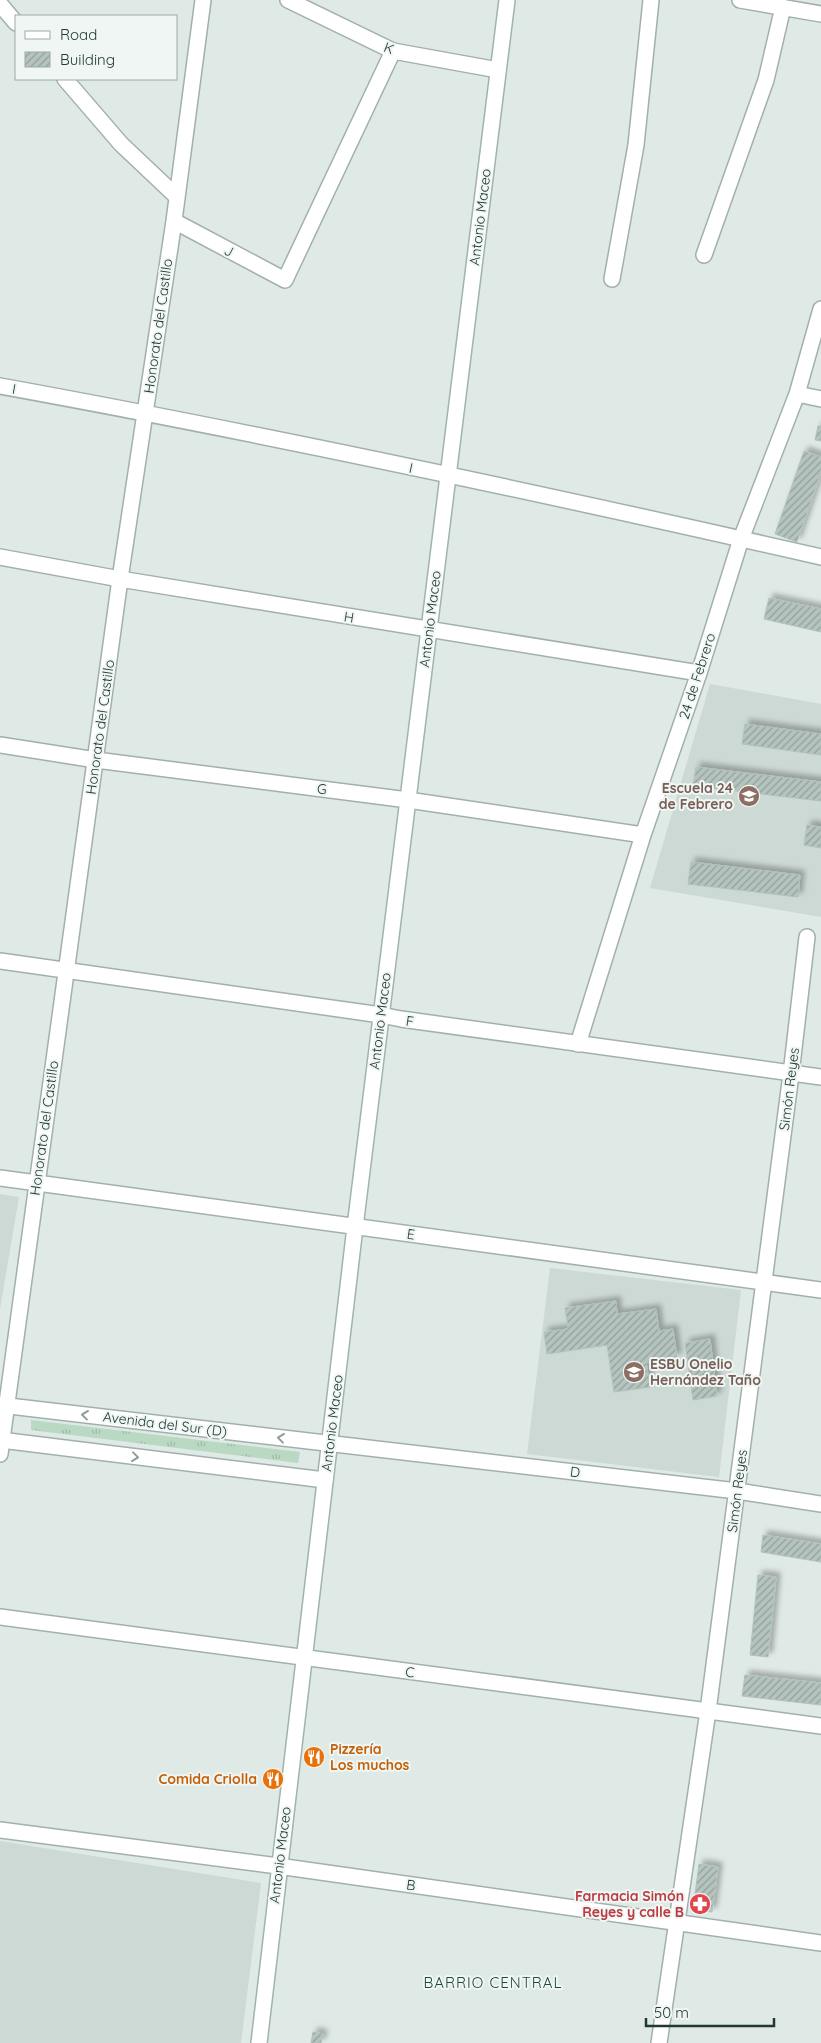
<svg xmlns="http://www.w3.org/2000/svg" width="821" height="2043" viewBox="0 0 821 2043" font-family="Quicksand,sans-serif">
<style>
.built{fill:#cdd9d4}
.grass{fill:url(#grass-tufts)}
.building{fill:url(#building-hatch);stroke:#b2c2bc;filter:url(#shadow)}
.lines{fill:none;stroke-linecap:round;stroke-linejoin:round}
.minor-casing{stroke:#a2b0ac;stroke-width:18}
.tertiary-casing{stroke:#a2b0ac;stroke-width:18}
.secondary-casing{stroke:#9fb4ad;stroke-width:18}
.minor{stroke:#fff;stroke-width:15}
.tertiary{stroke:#fff;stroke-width:15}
.secondary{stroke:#fff;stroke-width:15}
.oneway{stroke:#909c99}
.labels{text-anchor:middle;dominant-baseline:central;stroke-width:4;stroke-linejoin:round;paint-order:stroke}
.street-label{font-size:14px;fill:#213833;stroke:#eff6f3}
.education-label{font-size:14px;font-weight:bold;fill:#785e54;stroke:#eff6f3;text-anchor:end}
.food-label{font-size:14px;font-weight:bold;fill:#c56008;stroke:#eff6f3;text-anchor:start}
.health-label{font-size:14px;font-weight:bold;fill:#be3a42;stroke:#eff6f3;text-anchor:end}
.neighbourhood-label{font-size:15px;letter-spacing:1px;fill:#1f493f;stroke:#eff6f3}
</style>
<defs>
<pattern id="grass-tufts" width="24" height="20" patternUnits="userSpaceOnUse" patternTransform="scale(1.25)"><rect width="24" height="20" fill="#b9d9c3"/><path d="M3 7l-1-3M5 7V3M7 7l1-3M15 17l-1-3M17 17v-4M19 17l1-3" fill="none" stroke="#9fbba8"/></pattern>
<pattern id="building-hatch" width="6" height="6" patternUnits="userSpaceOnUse" patternTransform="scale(1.25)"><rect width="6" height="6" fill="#b5c4be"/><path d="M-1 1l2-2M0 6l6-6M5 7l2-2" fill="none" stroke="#93a09b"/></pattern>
<filter id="shadow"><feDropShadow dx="4.5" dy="-4.5" stdDeviation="2.5" flood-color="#0004"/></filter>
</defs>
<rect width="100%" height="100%" fill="#dfe9e5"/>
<path class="built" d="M710,684L821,704V917L650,888Z
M0,1194L19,1197L0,1309Z
M550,1268L741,1290L719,1477L527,1454Z
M0,1841L261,1883L241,2043H0Z"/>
<path class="grass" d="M31,1420L300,1452L298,1463L31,1430Z"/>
<path class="building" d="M818,426H821V441L815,440Z
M804,451L821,457V472L797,542L775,534Z
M769,598L821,609V632L764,619Z
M745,724L821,734V755L742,744Z
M696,767L821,782V801L693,786Z
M807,825L821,827V848L804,845Z
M691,862L800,875L798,897L688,884Z
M616,1301L617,1314L656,1309L659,1331L673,1329L677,1357L646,1362L650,1387L614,1392L607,1345L547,1354L544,1332L568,1329L565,1308Z
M710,1339L717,1396L693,1400L685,1343Z
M763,1535L821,1544V1562L761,1552Z
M758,1575L776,1577L768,1657L750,1655Z
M745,1675L821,1683V1705L742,1696Z
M699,1864L718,1867L712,1912L693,1909Z
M313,2032L323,2034L321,2043H311Z"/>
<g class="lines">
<g class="minor-casing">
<path id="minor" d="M288,0L393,51L498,70
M740,0L821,14
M0,4L16,23
M65,79L121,144L176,196
M174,221L285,280L393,51
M704,255L766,80L783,7
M612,279L636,145L651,0
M0,386C275,436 549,495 821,557
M797,394L821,399
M0,557L120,579L699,673
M0,745L96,760L408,800L643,835
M0,961L381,1015
M578,1044L643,835L699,673L741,539L797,394L821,309
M791,1074L807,937
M0,1178L821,1290
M0,1454L120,579L174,221L203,0
M737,1491L821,1504
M0,1617L821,1726
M0,1830L278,1866L821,1943"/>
</g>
<g class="tertiary-casing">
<path id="tertiary" d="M381,1015L401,1019L821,1077
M0,1405L737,1491
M0,1440L325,1480
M659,2043L708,1711L791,1074"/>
</g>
<g class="secondary-casing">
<path id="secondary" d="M259,2043L355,1227L507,0"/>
</g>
<use href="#minor" class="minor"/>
<use href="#tertiary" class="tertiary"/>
<use href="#secondary" class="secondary"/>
</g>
<defs><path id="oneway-chevron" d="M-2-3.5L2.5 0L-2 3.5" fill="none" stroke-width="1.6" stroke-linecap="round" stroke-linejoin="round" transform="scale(1.25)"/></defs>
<g class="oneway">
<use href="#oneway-chevron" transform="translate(85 1415) rotate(-173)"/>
<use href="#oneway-chevron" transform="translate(281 1438) rotate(-173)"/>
<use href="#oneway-chevron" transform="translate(135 1457) rotate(7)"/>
</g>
<defs>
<g id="school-disc" transform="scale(1.125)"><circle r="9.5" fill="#8d6e63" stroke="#eff6f3"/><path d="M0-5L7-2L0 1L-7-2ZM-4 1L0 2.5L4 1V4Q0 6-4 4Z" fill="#fff"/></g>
<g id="restaurant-disc" transform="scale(1.125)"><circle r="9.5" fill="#e8710a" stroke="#eff6f3"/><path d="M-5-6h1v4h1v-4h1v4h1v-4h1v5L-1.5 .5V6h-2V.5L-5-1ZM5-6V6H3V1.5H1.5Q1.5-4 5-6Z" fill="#fff"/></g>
<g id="pharmacy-disc" transform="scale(1.125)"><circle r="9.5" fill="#e0444e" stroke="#eff6f3"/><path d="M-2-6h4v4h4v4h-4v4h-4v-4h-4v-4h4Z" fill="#fff"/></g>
</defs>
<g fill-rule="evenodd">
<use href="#school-disc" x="749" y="796"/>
<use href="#school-disc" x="634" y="1372"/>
<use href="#restaurant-disc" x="314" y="1757"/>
<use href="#restaurant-disc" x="273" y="1779"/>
<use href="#pharmacy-disc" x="700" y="1904"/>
</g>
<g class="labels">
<g class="street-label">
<text transform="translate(389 48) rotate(21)">K</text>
<text transform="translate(480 217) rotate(-83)">Antonio Maceo</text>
<text transform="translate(229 251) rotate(28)">J</text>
<text transform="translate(158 326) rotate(-82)">Honorato del Castillo</text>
<text transform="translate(14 389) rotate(10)">I</text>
<text transform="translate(411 468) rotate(12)">I</text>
<text transform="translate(349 617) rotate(9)">H</text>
<text transform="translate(430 619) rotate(-83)">Antonio Maceo</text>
<text transform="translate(697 676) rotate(-72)">24 de Febrero</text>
<text transform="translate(100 727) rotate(-82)">Honorato del Castillo</text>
<text transform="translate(322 789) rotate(7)">G</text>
<text transform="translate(380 1021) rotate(-83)">Antonio Maceo</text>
<text transform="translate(410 1021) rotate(8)">F</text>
<text transform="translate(789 1089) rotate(-83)">Simón Reyes</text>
<text transform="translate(44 1128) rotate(-82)">Honorato del Castillo</text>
<text transform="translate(411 1234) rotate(8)">E</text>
<text transform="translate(332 1423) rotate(-83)">Antonio Maceo</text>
<text transform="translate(165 1424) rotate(7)">Avenida del Sur (D)</text>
<text transform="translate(575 1472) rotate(7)">D</text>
<text transform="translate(737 1491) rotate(-83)">Simón Reyes</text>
<text transform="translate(410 1672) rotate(7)">C</text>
<text transform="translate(280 1855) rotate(-83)">Antonio Maceo</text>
<text transform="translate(411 1885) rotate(8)">B</text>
</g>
<g class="education-label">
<text x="733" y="788">Escuela 24<tspan x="733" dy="16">de Febrero</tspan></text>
<text x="650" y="1364" text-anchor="start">ESBU Onelio<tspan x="650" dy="16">Hernández Taño</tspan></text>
</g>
<g class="food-label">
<text x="330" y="1749">Pizzería<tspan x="330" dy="16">Los muchos</tspan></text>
<text x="257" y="1779" text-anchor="end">Comida Criolla</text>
</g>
<g class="health-label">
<text x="684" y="1896">Farmacia Simón<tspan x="684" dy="16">Reyes y calle B</tspan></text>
</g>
<g class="neighbourhood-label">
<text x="493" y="1982">BARRIO CENTRAL</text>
</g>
</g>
<rect x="15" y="15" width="162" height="65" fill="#eff6f3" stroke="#9daaa6"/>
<rect x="25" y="31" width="25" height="8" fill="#ffffff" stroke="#9daaa6"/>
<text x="60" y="40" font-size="15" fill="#213833">Road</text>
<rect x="25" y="52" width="25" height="15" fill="url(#building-hatch)" stroke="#9daaa6"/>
<text x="60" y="65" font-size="15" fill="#213833">Building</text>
<path d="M646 2018v8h128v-8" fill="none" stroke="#213833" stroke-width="2.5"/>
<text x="654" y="2018" font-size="15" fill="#213833" stroke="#eff6f3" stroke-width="4" paint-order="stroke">50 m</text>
</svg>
